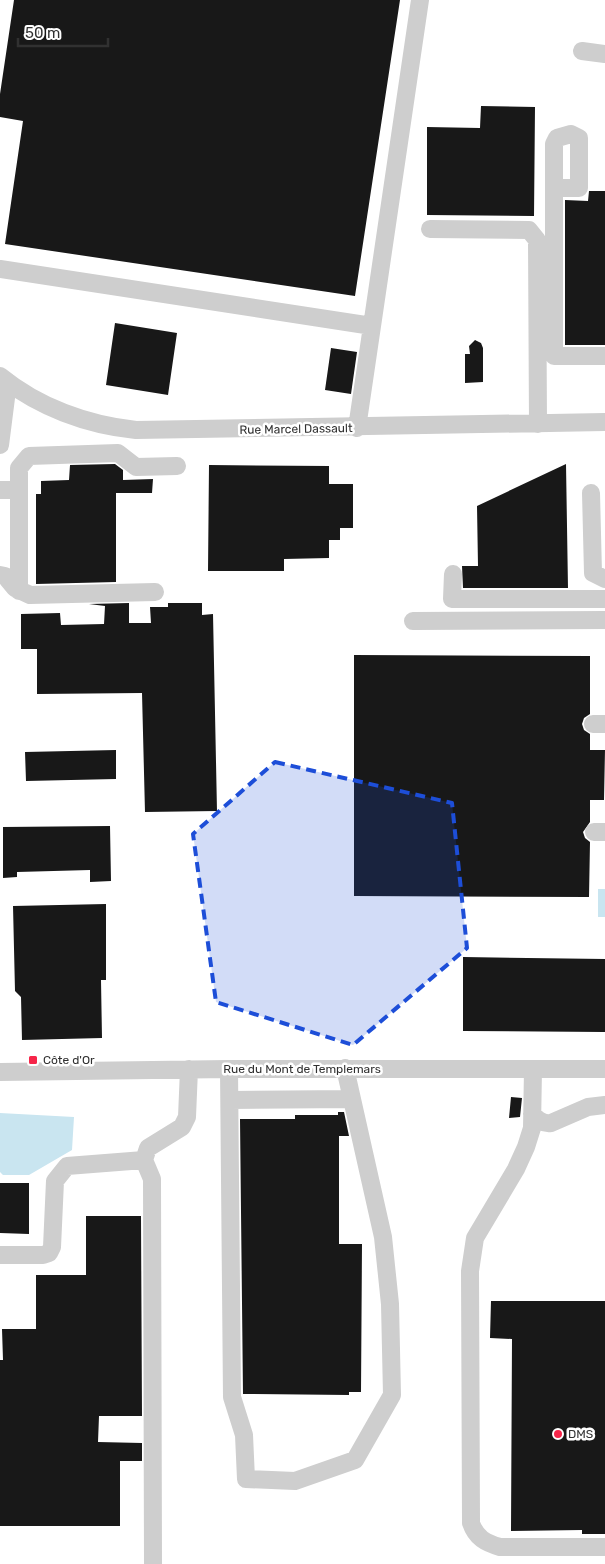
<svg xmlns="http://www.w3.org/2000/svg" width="605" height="1564" viewBox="0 0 605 1564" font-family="Rubik,sans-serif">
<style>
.water{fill:#c9e5f0}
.building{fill:#181818}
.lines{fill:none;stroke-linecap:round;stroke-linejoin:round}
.minor{stroke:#cecece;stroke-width:18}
.marked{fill:#1d4ed8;fill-opacity:0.2;stroke:#1d4ed8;stroke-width:4;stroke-dasharray:10 6;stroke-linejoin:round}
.poi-dot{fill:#f62549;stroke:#fff;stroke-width:2}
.labels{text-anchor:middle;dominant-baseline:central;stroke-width:5;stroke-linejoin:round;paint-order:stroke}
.street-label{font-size:12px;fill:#313131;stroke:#fff}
.poi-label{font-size:12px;fill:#313131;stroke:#fff;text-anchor:start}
</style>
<rect width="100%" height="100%" fill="#fff"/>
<path class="water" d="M598,889H605V917H598Z
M0,1113L74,1117L72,1150L29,1175H3L0,1172Z"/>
<path class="building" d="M14,0H400L355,296L5,244L23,121L0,117V94Z
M481,106L535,107L534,216L427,215V127L480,128Z
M589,191H605V345H565V200L588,201Z
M115,323L177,333L168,395L106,385Z
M475,340L481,343L483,348V382L465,383V354H470L469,346Z
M331,348L357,352L351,394L325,390Z
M115,464L123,470V480L153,479L152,493H116V582L36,584V494H41V481L69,480L70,465Z
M566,464L568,588H463L462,566H478L477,506Z
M209,465L329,466V484H353V528H340V540H329V558L284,559V571H208Z
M129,603V623H151L150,607H168V603H202V615L213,614L217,811L145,812L142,693L37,694V649H21V614L60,613L61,625L104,624L105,606L89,604Z
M354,655L590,656V714L584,718L582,724L584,730L590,734V750H605L604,800H590V822L583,832L585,838L590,842L589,897L354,896Z
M116,750V779L26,781L25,752Z
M110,826L111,881L90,882V870L17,872V877L3,878V827Z
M106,904V980H101L102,1038L22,1040L21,997L15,991L13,906Z
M463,957L605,959V1032L463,1031Z
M511,1097L522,1098L520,1117L509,1118Z
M338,1112H344L349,1136H339V1244H362L361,1392H349V1395L243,1394L240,1119H295V1115H338Z
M0,1183H29V1234L0,1233Z
M86,1216H141L142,1416H99L98,1442L142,1443V1461H120V1526H0V1360H3L2,1329H36V1275H86Z
M491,1301H605V1534H582V1530L511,1531L512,1339L490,1338Z"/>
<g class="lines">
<path class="minor" d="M582,51L605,54
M554,188H579V138L571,134L557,138L554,144V356H605
M430,229L529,230L537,240L538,424
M0,269L372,326
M0,376C38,407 87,425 136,430L605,422
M357,428L420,0
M0,445L8,382
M0,490H19
M591,493L593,573L605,579
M453,574L452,599H605
M0,575L5,576L15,588L30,595L155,592
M19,591V468L29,456L118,453L136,467L177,466
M413,621L605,620
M593,724H605
M594,832H605
M229,1069L232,1397L244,1435L246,1479L295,1481L355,1460L392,1395L390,1304L383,1237L345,1068
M533,1069L532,1128L526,1147L516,1169L475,1238L470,1271L471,1523C476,1538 486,1543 500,1547H605
M0,1072L229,1069H605
M230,1100L352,1099
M532,1114C538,1120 543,1124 551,1123L588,1107L605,1105
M0,1255H43L49,1253L52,1247L55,1181L67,1166L144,1160
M153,1564L152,1179L144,1160L148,1148L182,1127L187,1117L189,1069"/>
</g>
<path class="marked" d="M275,762L452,803L467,948L353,1045L216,1002L193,834Z"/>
<g class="poi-dot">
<rect x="28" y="1055" width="10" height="10" rx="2.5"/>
<circle cx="558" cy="1434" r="5"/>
</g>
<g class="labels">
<g class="street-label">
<text transform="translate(296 429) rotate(-1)">Rue Marcel Dassault</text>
<text x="302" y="1069">Rue du Mont de Templemars</text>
</g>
<g class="poi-label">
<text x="43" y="1060">Côte d'Or</text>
<text x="568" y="1434">DMS</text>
</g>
</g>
<path d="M18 38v8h90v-8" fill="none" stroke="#313131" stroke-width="2.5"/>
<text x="25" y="38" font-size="15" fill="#313131" stroke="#ffffff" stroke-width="4" paint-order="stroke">50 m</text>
</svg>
